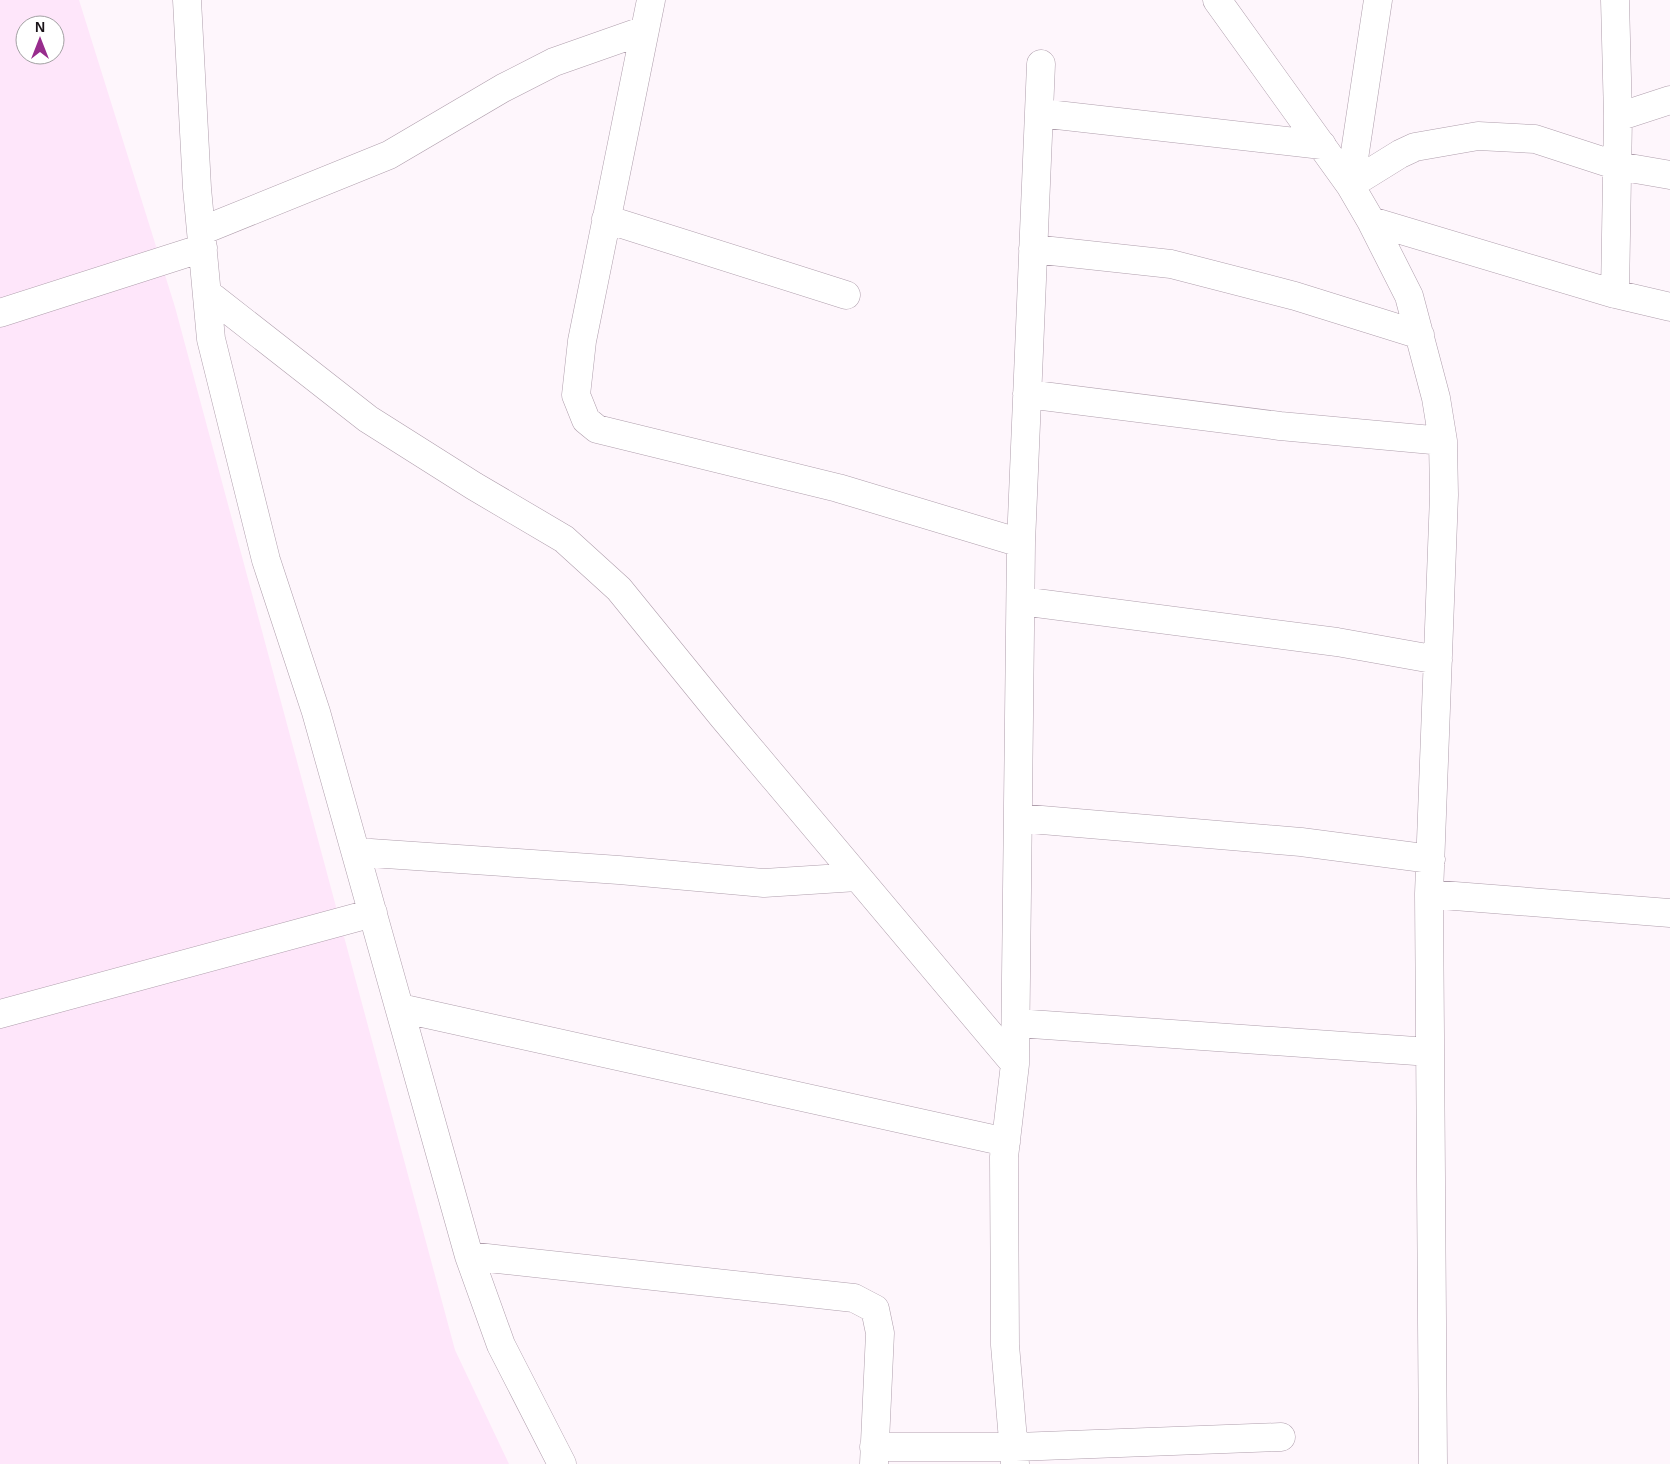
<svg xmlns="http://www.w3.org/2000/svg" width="1670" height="1464" viewBox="0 0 1670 1464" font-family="Arial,sans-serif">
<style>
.built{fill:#fee6fa;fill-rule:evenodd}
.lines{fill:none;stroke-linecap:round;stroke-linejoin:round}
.minor-casing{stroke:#af9eac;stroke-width:29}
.minor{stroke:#fff;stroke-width:28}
</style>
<rect width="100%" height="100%" fill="#fef6fc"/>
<path class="built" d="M0,0H79L175,307L455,1350L509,1464H0ZM25,25H55V55H25Z"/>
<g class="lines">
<g class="minor-casing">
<path id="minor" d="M187,0L197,188L211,339L266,560L316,712L469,1256L501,1345L562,1464
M651,0L582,341L576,395L586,420L597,429L838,488L1021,543
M1217,0L1350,185L1371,221L1409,296L1436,398L1443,441L1444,495L1429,894L1433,1464
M1615,0L1618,117L1615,294
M1039,113L1322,145
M1618,117L1670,100
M1350,185L1400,154L1415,147L1478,136L1535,139L1618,166L1670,175
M1350,185L1378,0
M606,219L846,295
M1371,221L1615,294L1670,307
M201,231L389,155L503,88L554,62L645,30
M1033,249L1171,264L1295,296L1420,335
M207,293L368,419L474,486L564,539L619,589L723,717L1015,1064
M0,313L203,248
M1027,394L1280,426L1443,441
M1021,601L1337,642L1438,660
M1018,818L1301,842L1431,859
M356,852L619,870L764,883L857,877
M1429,894L1670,913
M400,1008L1006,1142
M0,1014L373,913
M1016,1023L1430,1052
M469,1256L854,1298L875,1309L880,1333L874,1464
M874,1447H1013L1281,1437
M1015,1464L1005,1345L1004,1157L1015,1064L1021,543L1041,64"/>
</g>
<use href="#minor" class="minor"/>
</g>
<g transform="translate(40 40)"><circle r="24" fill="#ffffff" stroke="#a3a1a3"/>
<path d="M0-4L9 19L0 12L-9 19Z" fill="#982c8d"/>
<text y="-8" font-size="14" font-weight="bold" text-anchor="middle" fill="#191318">N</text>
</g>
</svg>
